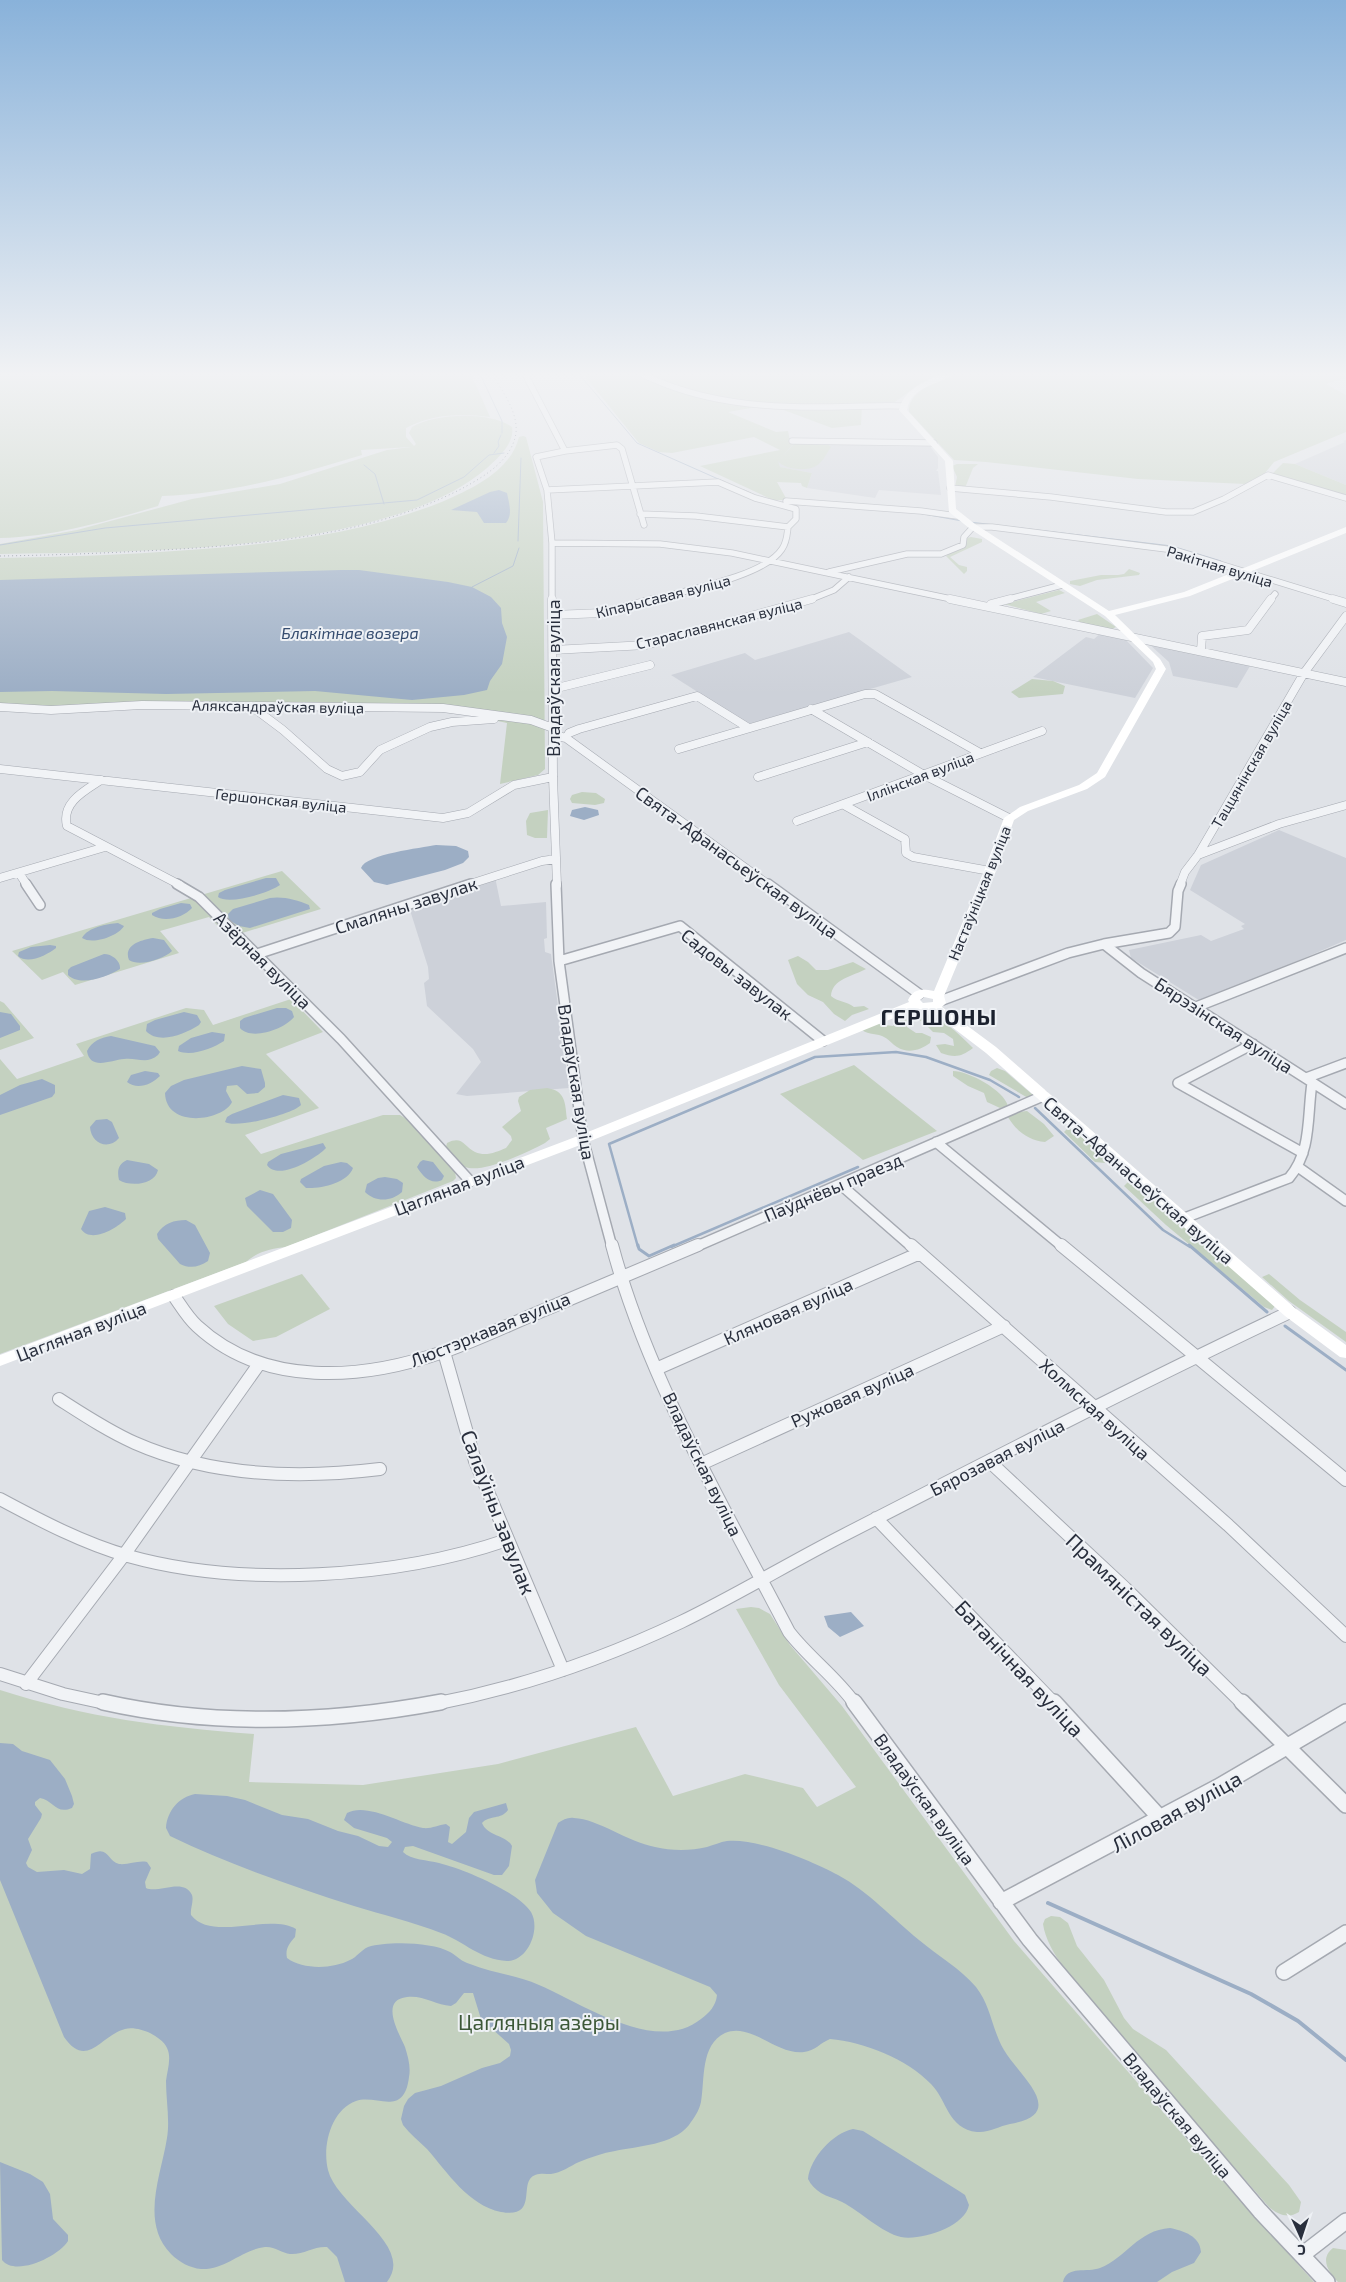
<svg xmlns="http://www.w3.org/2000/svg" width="1346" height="2282" viewBox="0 0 1346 2282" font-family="'Exo 2',sans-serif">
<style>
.built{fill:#cdd1d9}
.green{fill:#c4d1c0}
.water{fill:#9caec5}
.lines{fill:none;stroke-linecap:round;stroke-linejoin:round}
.stream-far3{stroke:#9caec5;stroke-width:1}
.stream-far2{stroke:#9caec5;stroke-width:2.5}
.stream-far1{stroke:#9caec5;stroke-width:3}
.stream{stroke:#9caec5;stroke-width:4}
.street-far4-casing{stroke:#a5a9b1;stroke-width:7}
.street-far3-casing{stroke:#a5a9b1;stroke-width:9}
.street-far2-casing{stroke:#a5a9b1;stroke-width:12}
.street-far1-casing{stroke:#a5a9b1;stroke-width:14}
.street-casing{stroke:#a5a9b1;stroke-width:18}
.street-far4{stroke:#f1f3f6;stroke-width:5.5}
.street-far3{stroke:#f1f3f6;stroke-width:8}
.street-far2{stroke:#f1f3f6;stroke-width:9}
.street-far1{stroke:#f1f3f6;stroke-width:12}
.street{stroke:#f1f3f6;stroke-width:15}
.secondary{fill:#fff;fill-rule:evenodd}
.rail{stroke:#798190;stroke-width:1;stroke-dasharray:1 3;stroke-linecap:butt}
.labels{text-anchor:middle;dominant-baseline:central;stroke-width:4;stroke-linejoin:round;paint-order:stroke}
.far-street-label{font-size:15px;fill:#292f3d;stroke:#eef1f5}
.far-water-label{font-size:16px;font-style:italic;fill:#354c6f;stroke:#eef1f5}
.street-label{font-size:18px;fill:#292f3d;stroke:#eef1f5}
.near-street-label{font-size:21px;fill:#292f3d;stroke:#eef1f5}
.near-park-label{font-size:21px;fill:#3c5837;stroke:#eef1f5}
.district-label{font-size:22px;font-weight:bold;letter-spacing:1px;fill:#1b212e;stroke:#eef1f5}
</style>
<rect width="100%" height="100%" fill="#dfe2e7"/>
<path class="built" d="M1346,440V485L1295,464L1345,442L1343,441Z
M795,442L929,445L938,457V468L936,471H938L941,495L879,490L875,498L807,488L812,473L779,467L777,462Z
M849,632L912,677L748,724L671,675L745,653L755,660Z
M1101,633L1124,638L1153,668L1135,698L1033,677L1086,637L1094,639Z
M1149,644L1250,666L1237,688L1173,676L1169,662Z
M1279,830L1346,858V940L1202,1002L1131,958L1129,950L1201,935L1211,941L1244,929L1241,926L1245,924L1190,890L1201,865Z
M495,877L501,906L546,902L547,938L544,939L545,952L551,954L569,1088L467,1096L456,1094L481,1062L473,1049L427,1006L424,983L429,979L428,967L409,907Z"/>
<path class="green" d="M0,374H471L490,417C461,413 432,414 406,428V437L414,446L416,444L409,433L412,427C435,413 490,411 512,427C515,443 498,458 487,468C388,554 129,552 0,554V544L77,530L192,499L280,484L387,450L411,447L361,450L362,455C296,475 231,494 162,496L158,506C107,521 53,537 0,538Z
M583,374H637L663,386L748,406L751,408L728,412L776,432L788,431L790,441L795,442L781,458L795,443L827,444L831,447C827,453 822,463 816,466C806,472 783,469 778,461L780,467L812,473L807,488L802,486L801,483L777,482L787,500H773L700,466L780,450L754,437L672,453L659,452L639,443Z
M645,374H941L921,383L895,402L806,406L725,399L676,387Z
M956,374H1346V378L1326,384L1346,395V432L1274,462L1265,473L1245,484L1138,479L986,462L954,460L909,412C908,390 940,380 956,374Z
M862,407L861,425L832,428L781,409Z
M523,436L526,437L543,502L545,769L538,775L500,784L507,723L456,712L134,707L0,709V558C63,557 126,555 189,550C277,544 363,534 444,501C474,488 511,470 519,437Z
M1283,463L1295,464L1346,485V497L1271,475Z
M957,464H978L973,468L965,488L955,487L957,477L952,466Z
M971,537L982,539V542L950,557L959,565L967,567V571L964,574L946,556L965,544L967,538Z
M1129,569L1140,573L1139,575L1097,580L1080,586L1070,584V581L1101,575H1118L1124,574Z
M1059,590L1065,593L1036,602L1051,611L1041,614L1004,604Z
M1097,614L1116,627L1112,629L1082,624L1078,620Z
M1032,679L1053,681L1065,686L1063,694L1019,698L1011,692Z
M582,792L596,793L605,799L604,803L595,805L572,803L570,799L572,795Z
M548,810L547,838H535L527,835L526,821L530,813Z
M282,871L321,909L229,937L209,917L160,931L179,953L75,985L63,972L42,980L12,951Z
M798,956L808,962L816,970H828L853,962L866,969C853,976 832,979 831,996C838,1002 846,1001 854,1007L864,1006L869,1009L852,1015L845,1021L834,1014L823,1002L808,995L797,984L788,960Z
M291,999L323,1032L266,1054L319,1108L245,1135L261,1154L383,1115H400L410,1121L455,1172L456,1178L453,1181L286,1247C272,1248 257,1252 246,1262L0,1354V1059L17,1079L84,1056L76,1044L186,1008L204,1010L213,1025Z
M0,1001L4,1003L34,1038L0,1050Z
M923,1013C943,1018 959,1034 973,1048C961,1057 955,1058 941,1053L936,1045L945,1044L954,1046L953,1039L944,1033L933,1032L923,1022L917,1019L916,1015Z
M898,1016L904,1017L907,1020V1027L916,1033H922L931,1037L930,1043C921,1050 908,1054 897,1047C892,1044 889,1039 882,1036C874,1033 866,1035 860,1028L871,1023L893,1026L897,1021Z
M854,1065L937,1131L863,1160L780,1094Z
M997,1068L1005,1071L1033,1095L1028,1098L989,1075L991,1071Z
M953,1071C968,1071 1004,1090 1008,1106L1000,1108L987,1102L984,1093L968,1086L953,1076Z
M547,1088C566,1091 565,1103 567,1119L546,1128L550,1139L545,1143C528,1152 483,1174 465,1167C457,1163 451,1154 446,1147L447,1143C463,1135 464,1147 475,1152C486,1157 496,1152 506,1148L512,1140L511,1136L502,1127L521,1111L518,1101L519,1097L530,1090Z
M1027,1111L1044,1124L1054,1136L1045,1142C1029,1141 1016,1131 1008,1117L1018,1112Z
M1067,1129L1074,1130L1107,1159L1105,1163L1095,1162L1064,1132Z
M1128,1182L1135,1184L1275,1306L1272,1310L1264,1307L1166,1225L1124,1186Z
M302,1274L330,1309L276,1337L253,1341L228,1324L214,1306Z
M1269,1274L1300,1300L1346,1332V1342L1289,1301L1262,1277Z
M751,1607L759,1608L770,1614L790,1645L842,1706L1014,1941L1245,2206L1314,2282H0V1690C88,1718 163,1727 254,1734L249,1782L363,1785L498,1764L636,1727L673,1796L745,1774L803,1788L817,1807L856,1787L779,1685L736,1609Z
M1051,1916L1060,1917L1068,1923L1077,1946L1104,1980L1124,2018L1133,2029L1166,2050L1289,2185L1301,2202L1299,2212C1288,2219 1278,2215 1269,2207C1211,2141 1153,2077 1098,2009C1079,1987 1047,1953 1043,1924L1045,1919Z
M1333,2248L1346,2250V2282H1338C1329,2272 1319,2259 1333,2248Z"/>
<path class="water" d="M499,490L507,493C509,503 513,515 506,523H484L477,512L451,510L490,492Z
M341,570H359L448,582L472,587L491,597L501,608L502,623L507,637L502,664L490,681L487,690L464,695L412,700L315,691L166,694L52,691L0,692V580Z
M585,807L598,810L599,815L584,820L570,816L572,810Z
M436,845L456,846L468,851L469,857L463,863L445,870L387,885L374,882L361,868C366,854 421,848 436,845Z
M266,878H276L280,885C269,893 229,905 218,897L219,893L225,890Z
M270,898C283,896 297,900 309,905L310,909L250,928L239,926L229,920L228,914L233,909Z
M181,903L190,904L192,908C183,918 164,923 152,915V913L160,909Z
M118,923L124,926C118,936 93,945 82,938C88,927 107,924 118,923Z
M153,938L164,940L172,951C164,959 139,967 129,960C123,945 141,940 153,938Z
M50,945L56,946V948C47,955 28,965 18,956L19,952L31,947Z
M104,954C112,954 121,961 120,969C107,977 80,987 68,975V970L71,967Z
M277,1008H286L292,1011L294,1017C285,1029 251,1041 240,1028V1021L244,1018Z
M0,1012L11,1014L20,1026V1030L0,1038Z
M184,1012L197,1015L201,1022L199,1025C185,1034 159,1045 146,1031L147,1024L155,1020Z
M212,1032L225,1034L224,1041C213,1048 192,1057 178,1051L179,1046L191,1038Z
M111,1036L155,1046L160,1052L158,1055C147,1065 136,1057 124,1059C111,1060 90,1071 87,1051C92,1041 100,1038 111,1036Z
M242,1066L261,1069L265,1083V1087L258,1093L247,1094L237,1085L227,1086L226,1091L232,1102C223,1121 166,1129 165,1093L171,1086L184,1080Z
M145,1071L158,1073L160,1076C151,1085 137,1090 127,1082L131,1075Z
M42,1079L55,1085V1093L52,1097L0,1115V1095L20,1085Z
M283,1095L299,1098L301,1105C293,1114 236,1129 225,1122L227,1117L232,1114Z
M107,1119L112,1122L119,1138C108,1151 91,1143 90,1127L96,1120Z
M323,1143L326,1148L324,1150C313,1160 278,1181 267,1165L268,1162L281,1154Z
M127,1160L149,1164L158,1170C155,1185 130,1187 119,1180C117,1171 118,1164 127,1160Z
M423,1160L433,1162L444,1176L442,1180C431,1185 423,1177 417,1167L420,1162Z
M341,1162L347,1163L353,1168C348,1183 320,1189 306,1188L300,1182L301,1179L324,1166Z
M385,1177L397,1179L403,1183L402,1192C391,1202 375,1202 365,1192L367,1184L378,1178Z
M260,1190L273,1194L292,1220L291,1228L283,1232H273L247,1206L245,1198Z
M105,1207L125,1213L126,1219C117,1228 91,1244 81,1229L89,1211Z
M186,1220L195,1225L210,1253L208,1261C199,1267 190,1269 180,1264L158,1239L157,1234C164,1223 174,1220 186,1220Z
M851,1612L864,1626L840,1637L828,1627L824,1616Z
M0,1743L13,1744L22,1751L50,1760L65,1779L72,1796L74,1804L72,1808C56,1815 53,1800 40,1798L35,1802V1805L42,1814L41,1818L28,1839L32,1850L26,1863L28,1867L37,1872L64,1870L82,1874L90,1869L91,1854C109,1845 107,1861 119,1864C129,1865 138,1860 147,1862L151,1868L145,1882L146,1888C158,1894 184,1877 192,1895C194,1901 190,1909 191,1915C212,1942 268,1913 296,1929L295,1937C289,1944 285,1949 287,1958C303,1970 333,1969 350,1960C357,1957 361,1950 368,1947C388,1941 432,1942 450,1952C457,1956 462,1962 470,1964C492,1973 516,1975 539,1985C583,2004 656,2055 701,2019C709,2013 716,2006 717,1995L710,1987L586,1936L553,1913L537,1893L535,1880L558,1823C563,1820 568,1817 574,1818C598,1819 628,1842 655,1847C671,1851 691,1851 707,1847C714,1845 720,1842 727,1841C758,1838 812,1861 838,1875C868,1891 893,1919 919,1940C938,1956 960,1968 976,1987C991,2006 992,2030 1004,2050C1019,2076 1070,2114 1010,2124C999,2126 989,2133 977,2132C948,2129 947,2100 931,2084C907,2059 864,2042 830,2039C820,2043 815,2051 804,2052C776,2055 751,2022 725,2033C700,2045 705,2080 701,2102C699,2111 694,2118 689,2125C673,2145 638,2146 615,2151C603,2153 591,2157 579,2162C570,2166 561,2173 551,2174C544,2174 535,2172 530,2179C522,2190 535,2218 501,2212C468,2205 448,2173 427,2149C419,2141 410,2134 403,2125L401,2119L404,2106L408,2099L415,2093L441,2086L482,2068L500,2063L510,2056L511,2050L509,2044L481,2019L473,1993H464L456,2003L451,2006C436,2005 423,1995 407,1997C379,2000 399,2033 405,2047C408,2057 411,2067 409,2077C404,2118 377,2094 356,2101C331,2110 322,2146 328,2170C337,2207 416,2245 387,2282H345L337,2257L327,2247C314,2246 303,2255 290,2254C282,2253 274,2246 265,2247C241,2250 226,2270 201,2269C190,2268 179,2262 171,2254C140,2222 161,2176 167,2138C170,2120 166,2100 166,2081C167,2071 172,2058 167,2048C164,2041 157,2037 150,2033C143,2030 133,2027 125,2029C101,2035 87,2070 64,2037L0,1880Z
M195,1794L227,1796L245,1800L282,1815L308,1819L338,1831L358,1836L379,1846L388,1847L392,1842L387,1838L354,1828L344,1820L347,1813C367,1802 401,1824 423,1828C431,1829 438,1825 446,1824L450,1827L448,1842L452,1844L466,1832L469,1818L474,1812L506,1803L508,1810C501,1820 489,1815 482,1823C487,1836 506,1835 512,1846L509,1866L502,1875H494L413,1846L405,1847L403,1852C411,1860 428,1860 439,1863C463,1869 517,1891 531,1912C541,1929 528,1961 507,1961C481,1960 463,1941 441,1933C413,1922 383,1915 354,1906C292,1886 230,1865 170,1836L166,1828C167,1811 179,1797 195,1794Z
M853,2129L863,2131L959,2191L965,2195L969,2205C965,2227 920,2241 901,2237C882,2233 860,2211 842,2202C835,2198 827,2197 821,2193C815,2189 811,2185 808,2179C810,2158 833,2133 853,2129Z
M0,2162L30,2174L43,2182L50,2194L53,2219L68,2235V2241C58,2257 15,2277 2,2260Z
M1170,2228C1184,2231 1200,2236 1201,2252L1194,2263L1172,2272L1157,2282H1063C1067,2265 1087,2273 1100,2268C1126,2258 1138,2230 1170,2228Z"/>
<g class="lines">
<path class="stream-far3" d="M480,374L502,421V433
M579,374L637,443L725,482
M494,453L499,446L498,442L501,435
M364,465L375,474L384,504
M744,490L759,497
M918,513L962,521
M970,522L1172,546L1221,561
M518,541L521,458
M0,545L105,528L417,500L464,477L489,455L504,453
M472,587L513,566L519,548"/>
<path class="stream-far2" d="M1035,1108L1163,1230L1190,1247
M638,1247L609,1144L815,1057L896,1052L926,1057L990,1080L1019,1097
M671,1247L858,1167"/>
<path class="stream-far1" d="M638,1245L639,1249L649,1256L674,1245
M1189,1245L1267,1312
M1285,1326L1346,1370"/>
<path class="stream" d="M1048,1903L1251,1994L1298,2021L1346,2060"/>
<g class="street-far4-casing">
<path id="street-far4" d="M525,374L565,451
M642,374C701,403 765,408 830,407C854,407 879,405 903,406
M792,441L934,443
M950,488L1051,497L1166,512H1193L1224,499L1268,475L1346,498
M547,490L718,482L755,498L796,509V519L788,527
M786,501L921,511L957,516
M640,514L696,516L788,527C787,535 787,542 782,549C764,577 682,591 650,600
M552,543L660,544L732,553L956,600
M829,572L907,554H941L963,545L964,537L973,527H992L1174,550L1337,600
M552,600V543L547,490L536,457L565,451L617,445L622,449L644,525
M809,600L834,590L849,577
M1005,600L1062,585
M1270,600L1275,594"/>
</g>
<g class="street-far3-casing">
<path id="street-far3" d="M552,599L553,777L557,885
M950,599L1346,682
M1333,599L1346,603
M991,604L1010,599
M553,615L602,613L655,599
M553,650L646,645L812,599
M1201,651L1202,636L1248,630L1271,599
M553,689L650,665
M251,706L283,730L327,769L342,776L360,772L380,750L430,727L452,722L494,719
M0,707L51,710L142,705L443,708L531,720L553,728
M811,709L924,775L1009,818
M553,735L566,738L769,885
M566,738L569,733L579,729L697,696L747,727
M679,749L865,694H875L980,753
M0,769L443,818L468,813L514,785L553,777
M758,777L868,742
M101,780C84,791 61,803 67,826L180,885
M844,805L905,839L906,853L913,857L990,871
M797,821L1042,731
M1198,855L1279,824L1346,805
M19,873L27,885
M0,878L105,847
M467,885L542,861L556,859
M1180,885L1185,872L1198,855L1304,673L1346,616"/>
</g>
<g class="street-far2-casing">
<path id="street-far2" d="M26,884L40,905
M177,884L199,897L341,1039L470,1181
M556,884L559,961L583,1139L612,1247
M768,884L919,994
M1104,944L1141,973L1346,1104
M257,954L471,884
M559,961L680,926L823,1041
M940,1001L1068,953L1104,944L1169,933L1175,927L1178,891L1181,884
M1196,1007L1346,948
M1253,1044L1178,1083L1303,1153
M1306,1078L1346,1063
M936,1142L1063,1247
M1298,1167L1346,1201
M841,1185L912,1247
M1182,1219L1289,1178C1312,1151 1307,1116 1312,1083
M695,1247L1043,1096"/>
</g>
<g class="street-far1-casing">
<path id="street-far1" d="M612,1245C648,1380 725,1509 789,1632C809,1658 836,1677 855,1704
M911,1245L1228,1525L1346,1636
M1061,1245L1346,1480
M174,1296C181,1306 188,1318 197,1326C264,1388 362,1380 443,1352C475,1341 506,1326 537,1313C591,1290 644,1268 698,1245
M444,1352L475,1461L563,1670
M656,1369L920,1253
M59,1399C84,1415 108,1431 135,1443C212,1477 298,1479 380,1469
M990,1462L1125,1588L1243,1704
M701,1464L1004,1326
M0,1499C41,1521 83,1543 128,1556C242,1588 396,1578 507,1540
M876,1518L1055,1704
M0,1674L63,1694L109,1704
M26,1684L124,1555L259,1364
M434,1704C519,1688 603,1659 681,1622C737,1595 789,1563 844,1535C992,1459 1140,1383 1290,1312"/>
</g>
<g class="street-casing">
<path id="street" d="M103,1702C214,1727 329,1723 441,1702
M854,1702L1030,1940L1260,2211L1327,2282
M1054,1702L1162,1820
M1242,1702L1346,1805
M1001,1902L1218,1787L1346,1712
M1284,1972L1346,1933
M1302,2255L1346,2221"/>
</g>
<use href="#street-far4" class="street-far4"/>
<use href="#street-far3" class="street-far3"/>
<use href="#street-far2" class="street-far2"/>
<use href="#street-far1" class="street-far1"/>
<use href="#street" class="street"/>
<path class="secondary" d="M944,374H954C938,385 911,386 907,410L953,461L956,509L975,524L1109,611L1184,592L1346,527V533L1190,596L1115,615L1160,659L1166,669L1105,777L1087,789L1028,811L1014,820L996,871L944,996L946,1003L942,1007L996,1047L1295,1308L1346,1345V1358L1340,1357L1285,1316L986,1053L931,1011L916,1009L588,1142L0,1366V1355L578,1136L909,1002L908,1000C914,988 922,989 934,991L984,871L1004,818L1020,807L1079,785L1097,773L1156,669L1153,662L1105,616L969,528L949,512L945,461L899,410C904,389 925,381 944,374ZM924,997L933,999V1002L923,1003L920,1000Z"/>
<path class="rail" d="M0,556C66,555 131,552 196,548C289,541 380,531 463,488C485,476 512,460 516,433C518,411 502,391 492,374"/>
</g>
<linearGradient id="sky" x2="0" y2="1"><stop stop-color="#89b2da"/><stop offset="0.54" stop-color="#f1f2f4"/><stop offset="1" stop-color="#f1f2f4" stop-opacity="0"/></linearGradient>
<rect width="1346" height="694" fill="url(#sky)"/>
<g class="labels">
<g class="far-street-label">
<text transform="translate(1220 566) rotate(17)">Ракітная вуліца</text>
<text transform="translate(663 596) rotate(-14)">Кіпарысавая вуліца</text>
<text transform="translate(719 623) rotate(-14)">Стараславянская вуліца</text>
<text transform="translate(278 706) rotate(1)">Аляксандраўская вуліца</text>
<text transform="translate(1251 764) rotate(-60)">Таццянінская вуліца</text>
<text transform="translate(920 776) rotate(-21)">Іллінская вуліца</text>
<text transform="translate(281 800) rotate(6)">Гершонская вуліца</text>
<text transform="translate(979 893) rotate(-68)">Настаўніцкая вуліца</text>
</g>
<g class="far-water-label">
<text x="350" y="632">Блакітнае возера</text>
</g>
<g class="street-label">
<text transform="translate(553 678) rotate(-90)">Владаўская вуліца</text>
<text transform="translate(737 862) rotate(36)">Свята-Афанасьеўская вуліца</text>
<text transform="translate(406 905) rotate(-18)">Смаляны завулак</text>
<text transform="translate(263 960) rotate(45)">Азёрная вуліца</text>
<text transform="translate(737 974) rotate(38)">Садовы завулак</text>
<text transform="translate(1224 1025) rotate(33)">Бярэзінская вуліца</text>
<text transform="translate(577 1082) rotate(81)">Владаўская вуліца</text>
<text transform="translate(1139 1180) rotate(41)">Свята-Афанасьеўская вуліца</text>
<text transform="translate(459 1185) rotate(-21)">Цагляная вуліца</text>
<text transform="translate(833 1187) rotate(-23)">Паўднёвы праезд</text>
<text transform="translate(788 1311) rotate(-24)">Кляновая вуліца</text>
<text transform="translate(490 1329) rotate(-22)">Люстэркавая вуліца</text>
<text transform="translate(81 1331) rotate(-21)">Цагляная вуліца</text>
<text transform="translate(852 1395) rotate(-24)">Ружовая вуліца</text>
<text transform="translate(1095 1409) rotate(42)">Холмская вуліца</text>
<text transform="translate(997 1457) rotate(-27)">Бярозавая вуліца</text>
<text transform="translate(703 1464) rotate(64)">Владаўская вуліца</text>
<text transform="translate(925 1799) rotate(54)">Владаўская вуліца</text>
<text transform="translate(1178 2115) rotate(50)">Владаўская вуліца</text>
</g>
<g class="near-street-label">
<text transform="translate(499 1512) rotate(69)">Салаўіны завулак</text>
<text transform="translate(1140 1604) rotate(44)">Прамяністая вуліца</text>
<text transform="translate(1020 1668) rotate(47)">Батанічная вуліца</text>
<text transform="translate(1176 1811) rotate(-29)">Ліловая вуліца</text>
</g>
<g class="near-park-label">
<text x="539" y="2021">Цагляныя азёры</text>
</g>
<g class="district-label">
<text x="939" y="1016">ГЕРШОНЫ</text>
</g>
</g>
<g transform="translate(1301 2237) rotate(177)" stroke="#eef1f5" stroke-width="4" paint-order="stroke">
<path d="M0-4L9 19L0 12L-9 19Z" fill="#292f3d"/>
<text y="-8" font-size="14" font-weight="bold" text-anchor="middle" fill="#292f3d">С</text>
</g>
</svg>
